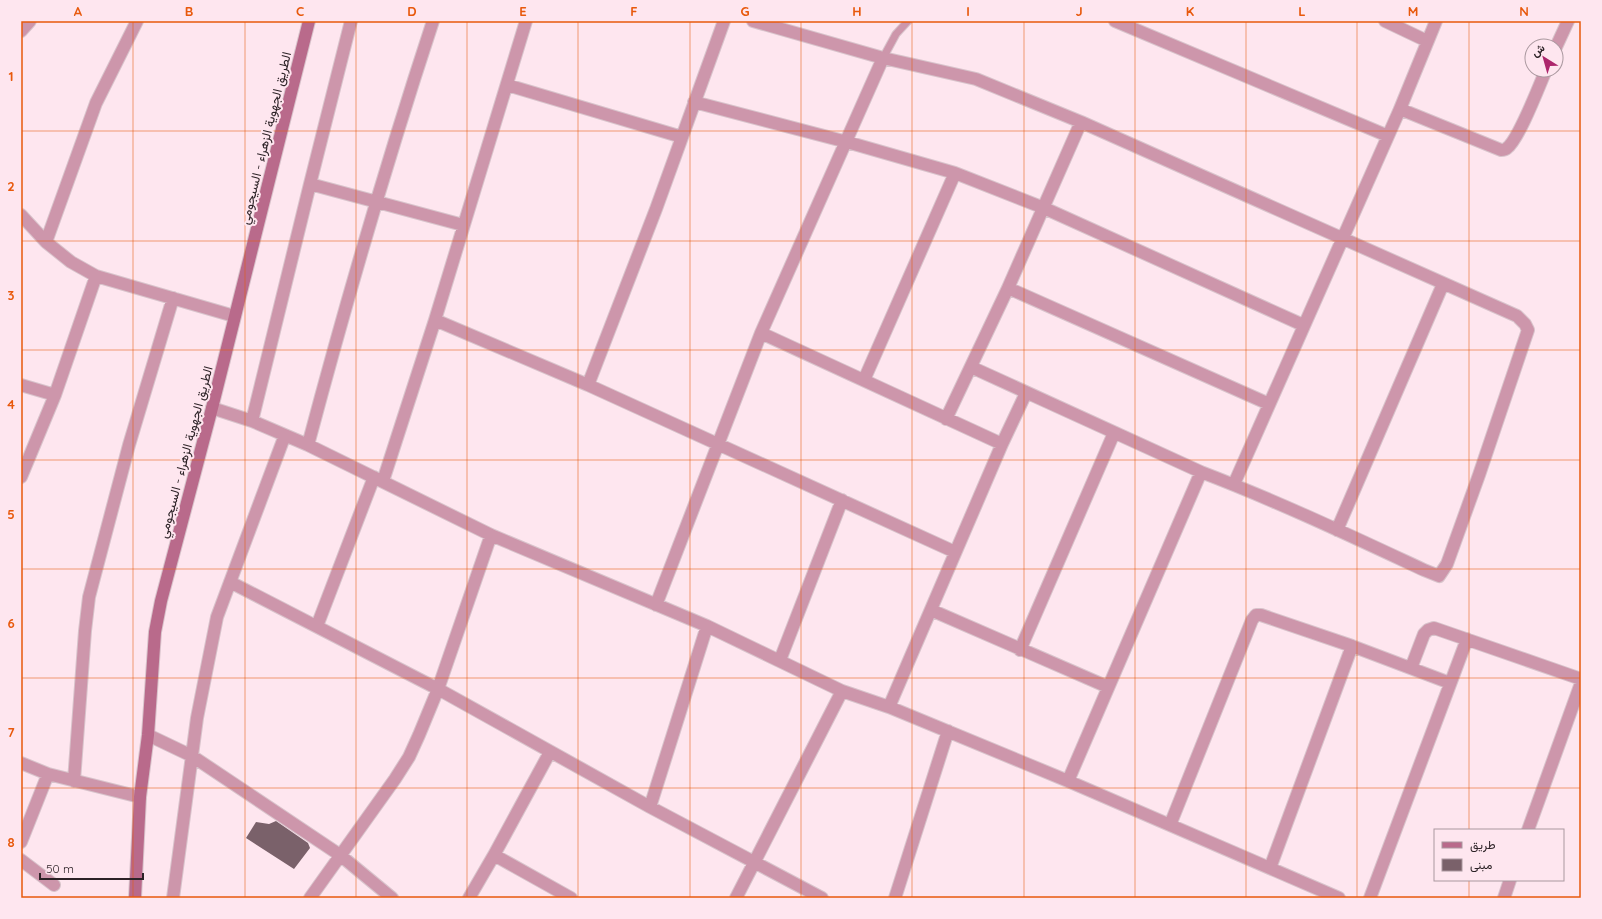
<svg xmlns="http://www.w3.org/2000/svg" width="1602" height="919" viewBox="0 0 1602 919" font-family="Quicksand,Vazirmatn,sans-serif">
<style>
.building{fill:#7a616a}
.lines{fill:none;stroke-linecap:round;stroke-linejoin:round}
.lane-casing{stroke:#d8c3cb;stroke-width:9}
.street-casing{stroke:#d8c3cb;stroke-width:14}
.secondary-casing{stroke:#d8c3cb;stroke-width:14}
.lane{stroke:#cd96ab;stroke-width:7}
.street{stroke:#cd96ab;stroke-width:12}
.secondary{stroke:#b96a8b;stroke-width:12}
.grid{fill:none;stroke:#e8590c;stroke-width:1;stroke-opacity:0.55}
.labels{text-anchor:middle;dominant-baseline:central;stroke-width:4;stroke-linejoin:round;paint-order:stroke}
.street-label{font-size:13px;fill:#2c2226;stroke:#fee6ef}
.neatline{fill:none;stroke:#e8590c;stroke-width:1.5}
.grid-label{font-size:13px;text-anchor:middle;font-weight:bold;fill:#e8590c}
</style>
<rect width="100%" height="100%" fill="#fee6ef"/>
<path class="building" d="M276,821L308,843L310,848L294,869L246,838L256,822L269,824Z"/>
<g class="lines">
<g class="lane-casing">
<path id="lane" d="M883,58L896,34L908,21"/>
</g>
<g class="street-casing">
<path id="street" d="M351,21L310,184L463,225
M753,21L883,58L976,79L1081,122L1517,316L1525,324L1528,330L1479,475L1447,564L1439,576L1424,570C1351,536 1277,501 1201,472L971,367
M1115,21L1388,136
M1385,21L1427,41
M21,31L30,21
M1556,47L1568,21
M507,85L682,137
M694,102L847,142L955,173L864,380
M1400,109L1501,150C1503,150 1505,150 1507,148C1519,139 1539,86 1546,70
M955,173L1044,208L1303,325
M21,215L46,242L71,262L96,276L234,316
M46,242L96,103L137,21
M1008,288L1269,404
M435,320L588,385L955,552
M761,333L1002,444
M21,385L55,395
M588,385L656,209L724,21
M212,408L252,421L308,445L491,535L707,626L842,691L889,707L1068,781L1339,898
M946,419L1008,288L1081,122
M252,421L310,184
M308,445C346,302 387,161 433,21
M21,477L55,395L96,276
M383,481L435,320L526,21
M1234,484L1400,109L1436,21
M1337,530L1443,284
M230,582L438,689L650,807L822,898
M656,605L761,333L883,58
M931,610L1108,687
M317,626L374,477
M1020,650L1114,433
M780,660L842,500
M1411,668L1424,634L1428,630L1434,628L1581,679
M889,707L1002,444L1026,393
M148,735L192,756L340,855L392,898
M21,763L48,774L140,797
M74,781L85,631L89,597L129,445L173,298
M1068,781L1201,472
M650,807L707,626
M1170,825L1252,620L1256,615H1261L1352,646L1450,683
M1528,830L1581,683
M21,842L48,774
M494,855L571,898
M21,860L54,885
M1270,868L1352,646
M173,898L197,718L217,617L285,435
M310,898L395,779L409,757L419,735L438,689L491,535
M469,898L494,855L550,752
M736,898L842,691
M895,898L948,731
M1370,898L1467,639
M1504,898L1510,880"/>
</g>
<g class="secondary-casing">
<path id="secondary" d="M135,898L140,797L148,735L155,632L161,601L212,408L309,21"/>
</g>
<use href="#lane" class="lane"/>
<use href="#street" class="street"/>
<use href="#secondary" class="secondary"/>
</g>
<path class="grid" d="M133,21V898M245,21V898M356,21V898M467,21V898M578,21V898M690,21V898M801,21V898M912,21V898M1024,21V898M1135,21V898M1246,21V898M1357,21V898M1469,21V830M21,131H1581M21,241H1581M21,350H1581M21,460H1581M21,569H1581M21,678H1581M21,788H1581M1469,880V898"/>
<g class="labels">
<g class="street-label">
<text transform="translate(265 138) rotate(-76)">الطريق الجهوية الزهراء - السيجومي</text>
<text transform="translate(185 452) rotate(-75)">الطريق الجهوية الزهراء - السيجومي</text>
</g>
</g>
<rect width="1602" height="919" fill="none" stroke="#fee6ef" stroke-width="44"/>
<rect x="1434" y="829" width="130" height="52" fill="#fee6ef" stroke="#aa989f"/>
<rect x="1442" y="842" width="20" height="6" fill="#b96a8b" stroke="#aa989f"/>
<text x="1470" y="849" font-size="12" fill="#2c2226">طريق</text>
<rect x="1442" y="859" width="20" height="12" fill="#7a616a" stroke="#aa989f"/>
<text x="1470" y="869" font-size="12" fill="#2c2226">مبنى</text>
<g transform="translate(1544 58) rotate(323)"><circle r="19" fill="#fee6ef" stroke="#aa989f"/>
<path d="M0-3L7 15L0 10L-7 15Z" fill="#ad266c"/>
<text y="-6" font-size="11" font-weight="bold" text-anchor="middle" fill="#2c2226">ش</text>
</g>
<path d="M40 873v6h103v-6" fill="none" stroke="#2c2226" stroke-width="2"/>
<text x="46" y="873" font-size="12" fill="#2c2226" stroke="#fee6ef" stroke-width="3" paint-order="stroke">50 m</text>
<rect x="22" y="22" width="1558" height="875" class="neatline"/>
<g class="grid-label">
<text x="78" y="16">A</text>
<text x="189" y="16">B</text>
<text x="300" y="16">C</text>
<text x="412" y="16">D</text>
<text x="523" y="16">E</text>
<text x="634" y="16">F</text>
<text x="745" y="16">G</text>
<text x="857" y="16">H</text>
<text x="968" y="16">I</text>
<text x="1079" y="16">J</text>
<text x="1190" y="16">K</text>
<text x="1302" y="16">L</text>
<text x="1413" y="16">M</text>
<text x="1524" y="16">N</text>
<text x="11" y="81">1</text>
<text x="11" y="191">2</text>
<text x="11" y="300">3</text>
<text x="11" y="409">4</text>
<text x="11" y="519">5</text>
<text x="11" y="628">6</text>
<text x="11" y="737">7</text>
<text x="11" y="847">8</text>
</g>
</svg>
